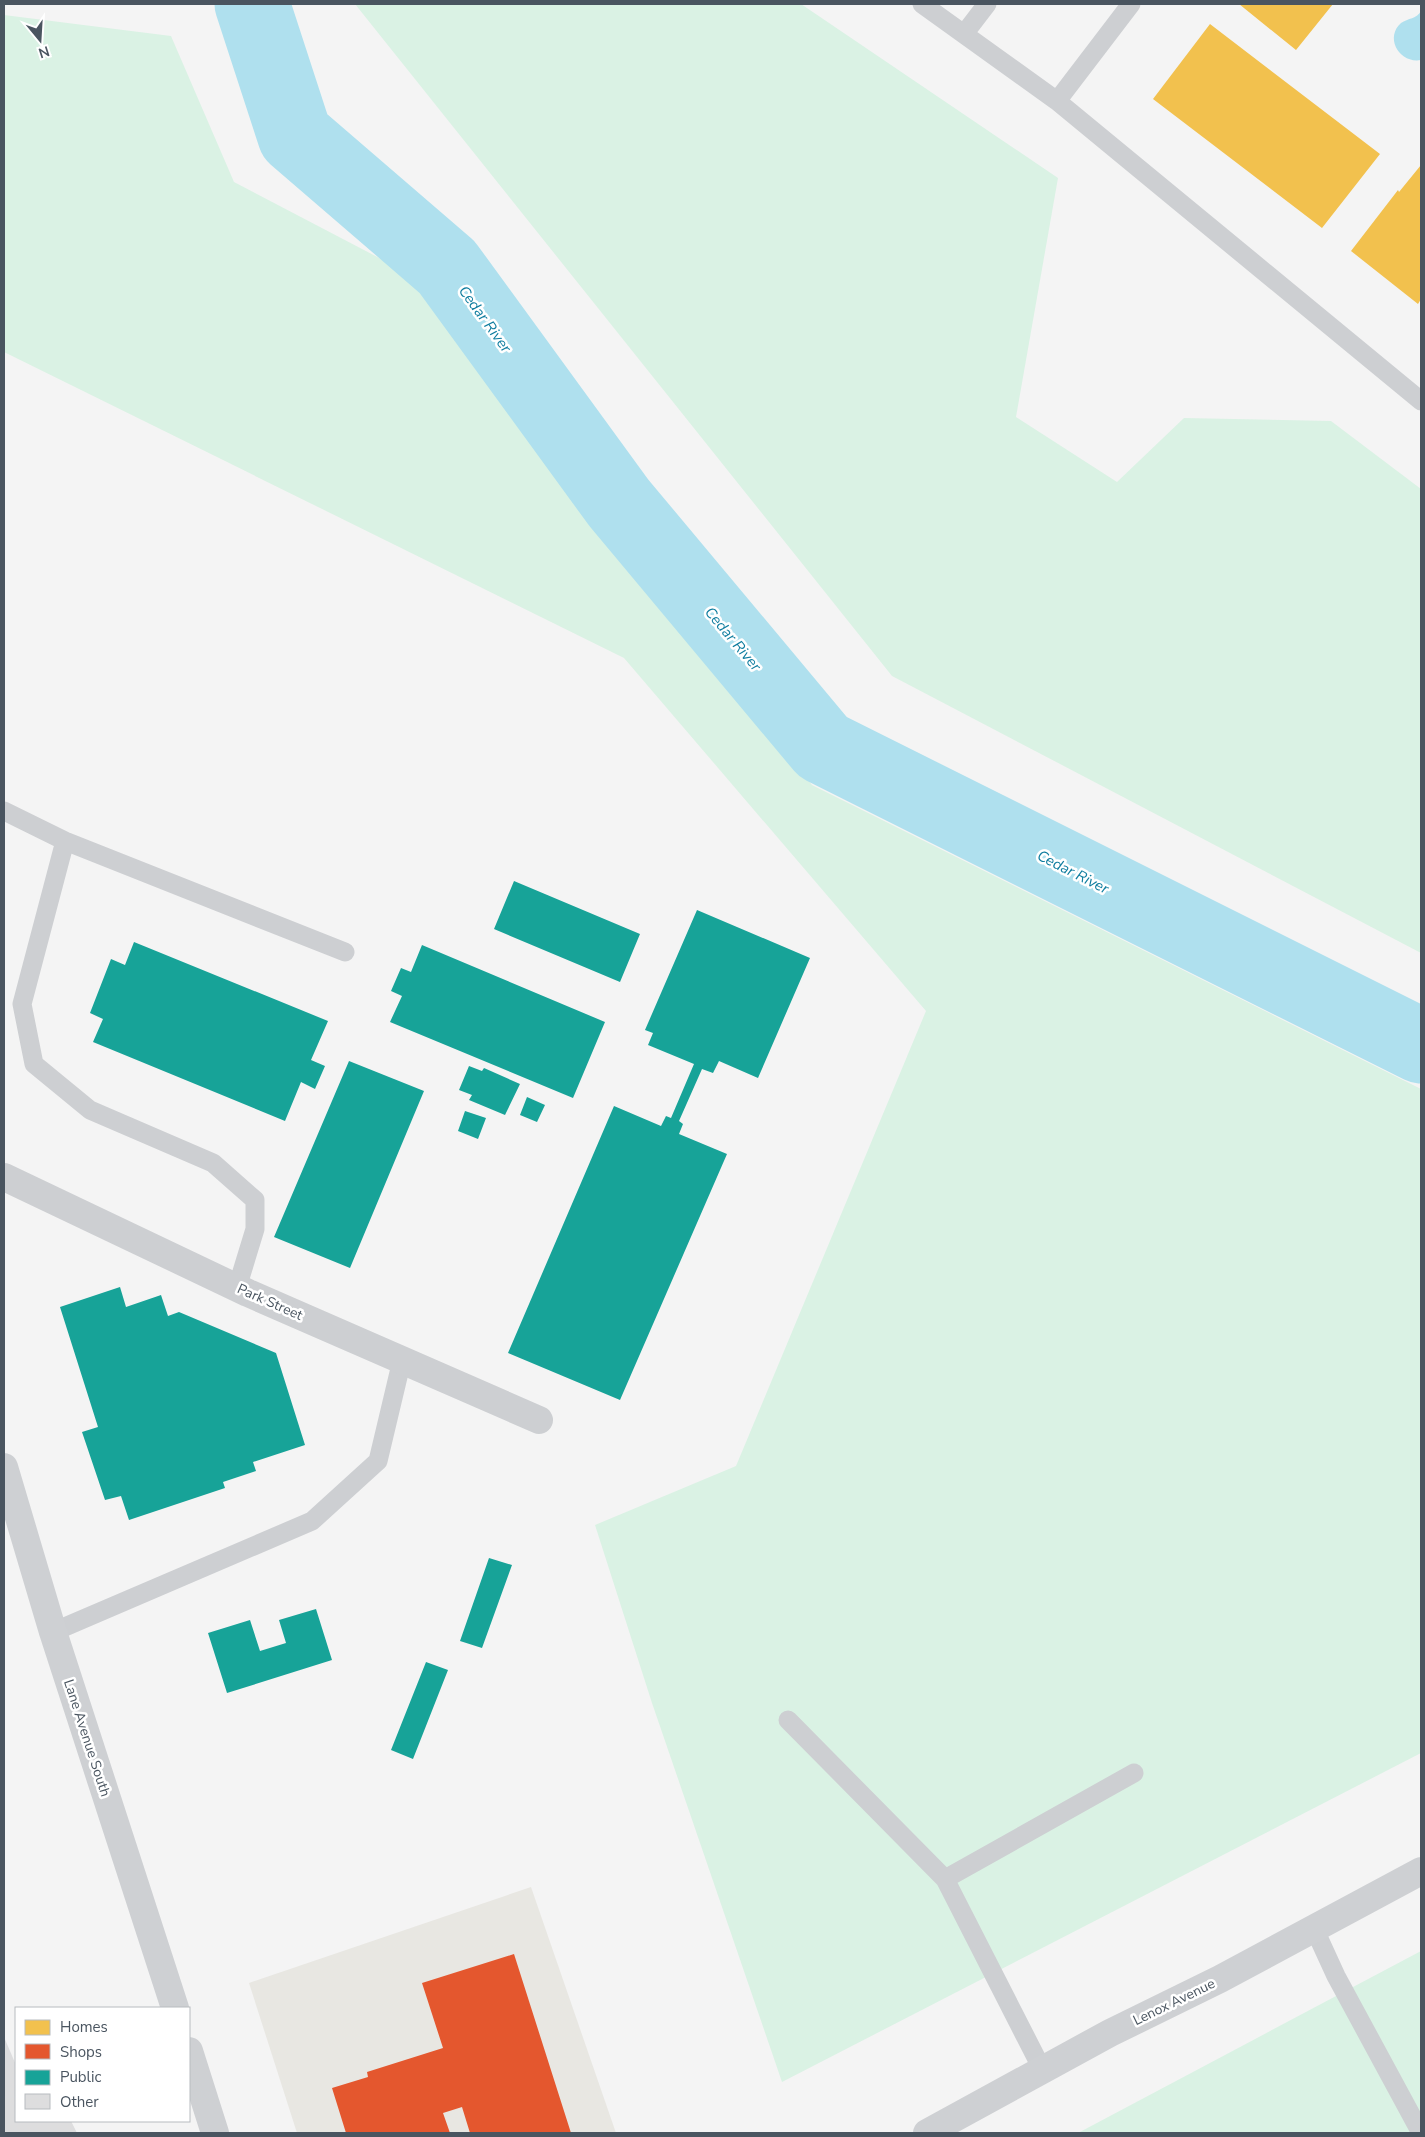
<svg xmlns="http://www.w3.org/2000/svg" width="1425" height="2137" viewBox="0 0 1425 2137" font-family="'Nunito Sans',sans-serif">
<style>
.commercial{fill:#e8e7e2}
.green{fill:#daf2e4}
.water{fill:#afe0ee}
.homes{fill:#f2c14e}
.shops{fill:#e4572e}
.public{fill:#17a398}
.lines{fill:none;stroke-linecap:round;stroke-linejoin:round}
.river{stroke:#afe0ee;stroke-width:75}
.building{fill:#ddddde}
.service{stroke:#cdcfd2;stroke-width:19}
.minor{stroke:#cdcfd2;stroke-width:28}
.secondary{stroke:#ced0d3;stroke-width:28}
.labels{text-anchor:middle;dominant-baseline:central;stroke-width:5;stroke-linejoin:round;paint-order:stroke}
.street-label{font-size:14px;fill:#4a5560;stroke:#fff}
.water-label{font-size:15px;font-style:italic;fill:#0f7d9f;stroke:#fff}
</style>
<rect width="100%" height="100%" fill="#f4f4f4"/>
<path class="commercial" d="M531,1887L616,2133H297L249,1983Z"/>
<path class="green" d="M355,4H801L1058,178L1016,417L1117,482L1184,418L1331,421L1421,489V953L892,676Z
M4,15L171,36L234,182L406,272L812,785L1421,1089V1753L782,2082L652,1703L595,1525L736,1466L926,1011L624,658L4,352Z
M1421,1951V2133H1078Z"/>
<path class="water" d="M1421,11V60C1400,64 1384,38 1401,23C1408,18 1417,19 1421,11Z"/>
<path class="homes" d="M1239,4H1333L1296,50Z
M1210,24L1380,154L1322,228L1153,99Z
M1421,165V299L1418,304L1351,251L1398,190L1399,192Z"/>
<path class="shops" d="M514,1954L571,2133H470L462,2107L443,2113L450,2133H346L332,2088L368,2077L367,2072L443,2048L422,1983Z"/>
<path class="public" d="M514,881L640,934L620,982L494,929Z
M697,910L810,958L758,1078L719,1061L713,1073L702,1069L679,1121L683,1124L679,1134L727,1154L620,1400L508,1353L614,1106L661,1126L666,1116L671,1118L694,1064L648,1045L653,1033L645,1030Z
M134,942L328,1021L311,1060L325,1066L315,1089L301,1082L285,1121L93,1042L103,1019L90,1013L111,959L125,965Z
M422,945L605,1022L573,1098L390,1022L402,996L391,991L401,968L411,972Z
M349,1061L424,1091L350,1268L274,1237Z
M469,1066L482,1071L484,1068L520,1084L505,1115L469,1100L472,1095L459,1090Z
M527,1097L545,1105L537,1122L520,1115Z
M465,1111L486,1118L478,1139L458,1131Z
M120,1287L126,1307L161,1295L168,1316L179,1312L276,1353L305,1445L253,1462L256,1471L223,1482L225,1488L129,1520L121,1496L105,1500L82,1432L98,1427L60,1307Z
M489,1558L512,1565L482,1648L460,1641Z
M316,1609L332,1660L227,1693L208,1633L250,1620L260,1651L286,1643L279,1620Z
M426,1662L448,1670L413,1759L391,1750Z"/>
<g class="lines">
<path class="river" d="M252,4L295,136L447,267L619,503L823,747L1421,1046"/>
</g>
<path class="building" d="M4,2037L16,2065V2121H71L77,2133H4Z"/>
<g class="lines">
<path class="service" d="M922,4L1057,101L1421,401
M964,34L987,4
M1057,101L1131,4
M4,811L65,841L345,952
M65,841L22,1004L34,1064L90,1110L213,1163L255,1200V1229L237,1288
M53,1632L312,1521L378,1461L402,1360
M788,1720L945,1879
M1314,1928L1336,1976L1421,2133
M1043,2071L945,1879L1134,1773"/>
<path class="minor" d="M4,1177L248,1293L539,1420"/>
<path class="secondary" d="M4,1467L53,1632L175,2008
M189,2051L215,2133
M927,2133L1110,2033L1220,1979L1421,1871"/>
</g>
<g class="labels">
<g class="street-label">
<text transform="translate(270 1302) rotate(24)">Park Street</text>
<text transform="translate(87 1738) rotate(72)">Lane Avenue South</text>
<text transform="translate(1174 2002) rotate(-26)">Lenox Avenue</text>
</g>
<g class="water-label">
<text transform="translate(485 319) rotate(54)">Cedar River</text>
<text transform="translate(733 639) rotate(50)">Cedar River</text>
<text transform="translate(1073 872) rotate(27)">Cedar River</text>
</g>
</g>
<rect width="1425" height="2137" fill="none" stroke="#4a5560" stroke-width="10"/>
<rect x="15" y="2007" width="175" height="115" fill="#ffffff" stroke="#b7bbbf"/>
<rect x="25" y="2020" width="25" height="15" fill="#f2c14e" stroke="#b7bbbf"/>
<text x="60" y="2032" font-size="15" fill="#4a5560">Homes</text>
<rect x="25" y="2044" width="25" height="15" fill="#e4572e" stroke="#b7bbbf"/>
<text x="60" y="2057" font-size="15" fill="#4a5560">Shops</text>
<rect x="25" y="2070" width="25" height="15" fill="#17a398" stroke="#b7bbbf"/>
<text x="60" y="2082" font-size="15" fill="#4a5560">Public</text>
<rect x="25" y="2094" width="25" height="15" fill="#ddddde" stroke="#b7bbbf"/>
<text x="60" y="2107" font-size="15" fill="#4a5560">Other</text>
<g transform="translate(40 40) rotate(162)" stroke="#ffffff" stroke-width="4" paint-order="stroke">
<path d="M0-4L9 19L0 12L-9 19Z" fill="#4a5560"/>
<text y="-8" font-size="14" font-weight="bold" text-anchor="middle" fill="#4a5560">N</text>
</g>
</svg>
